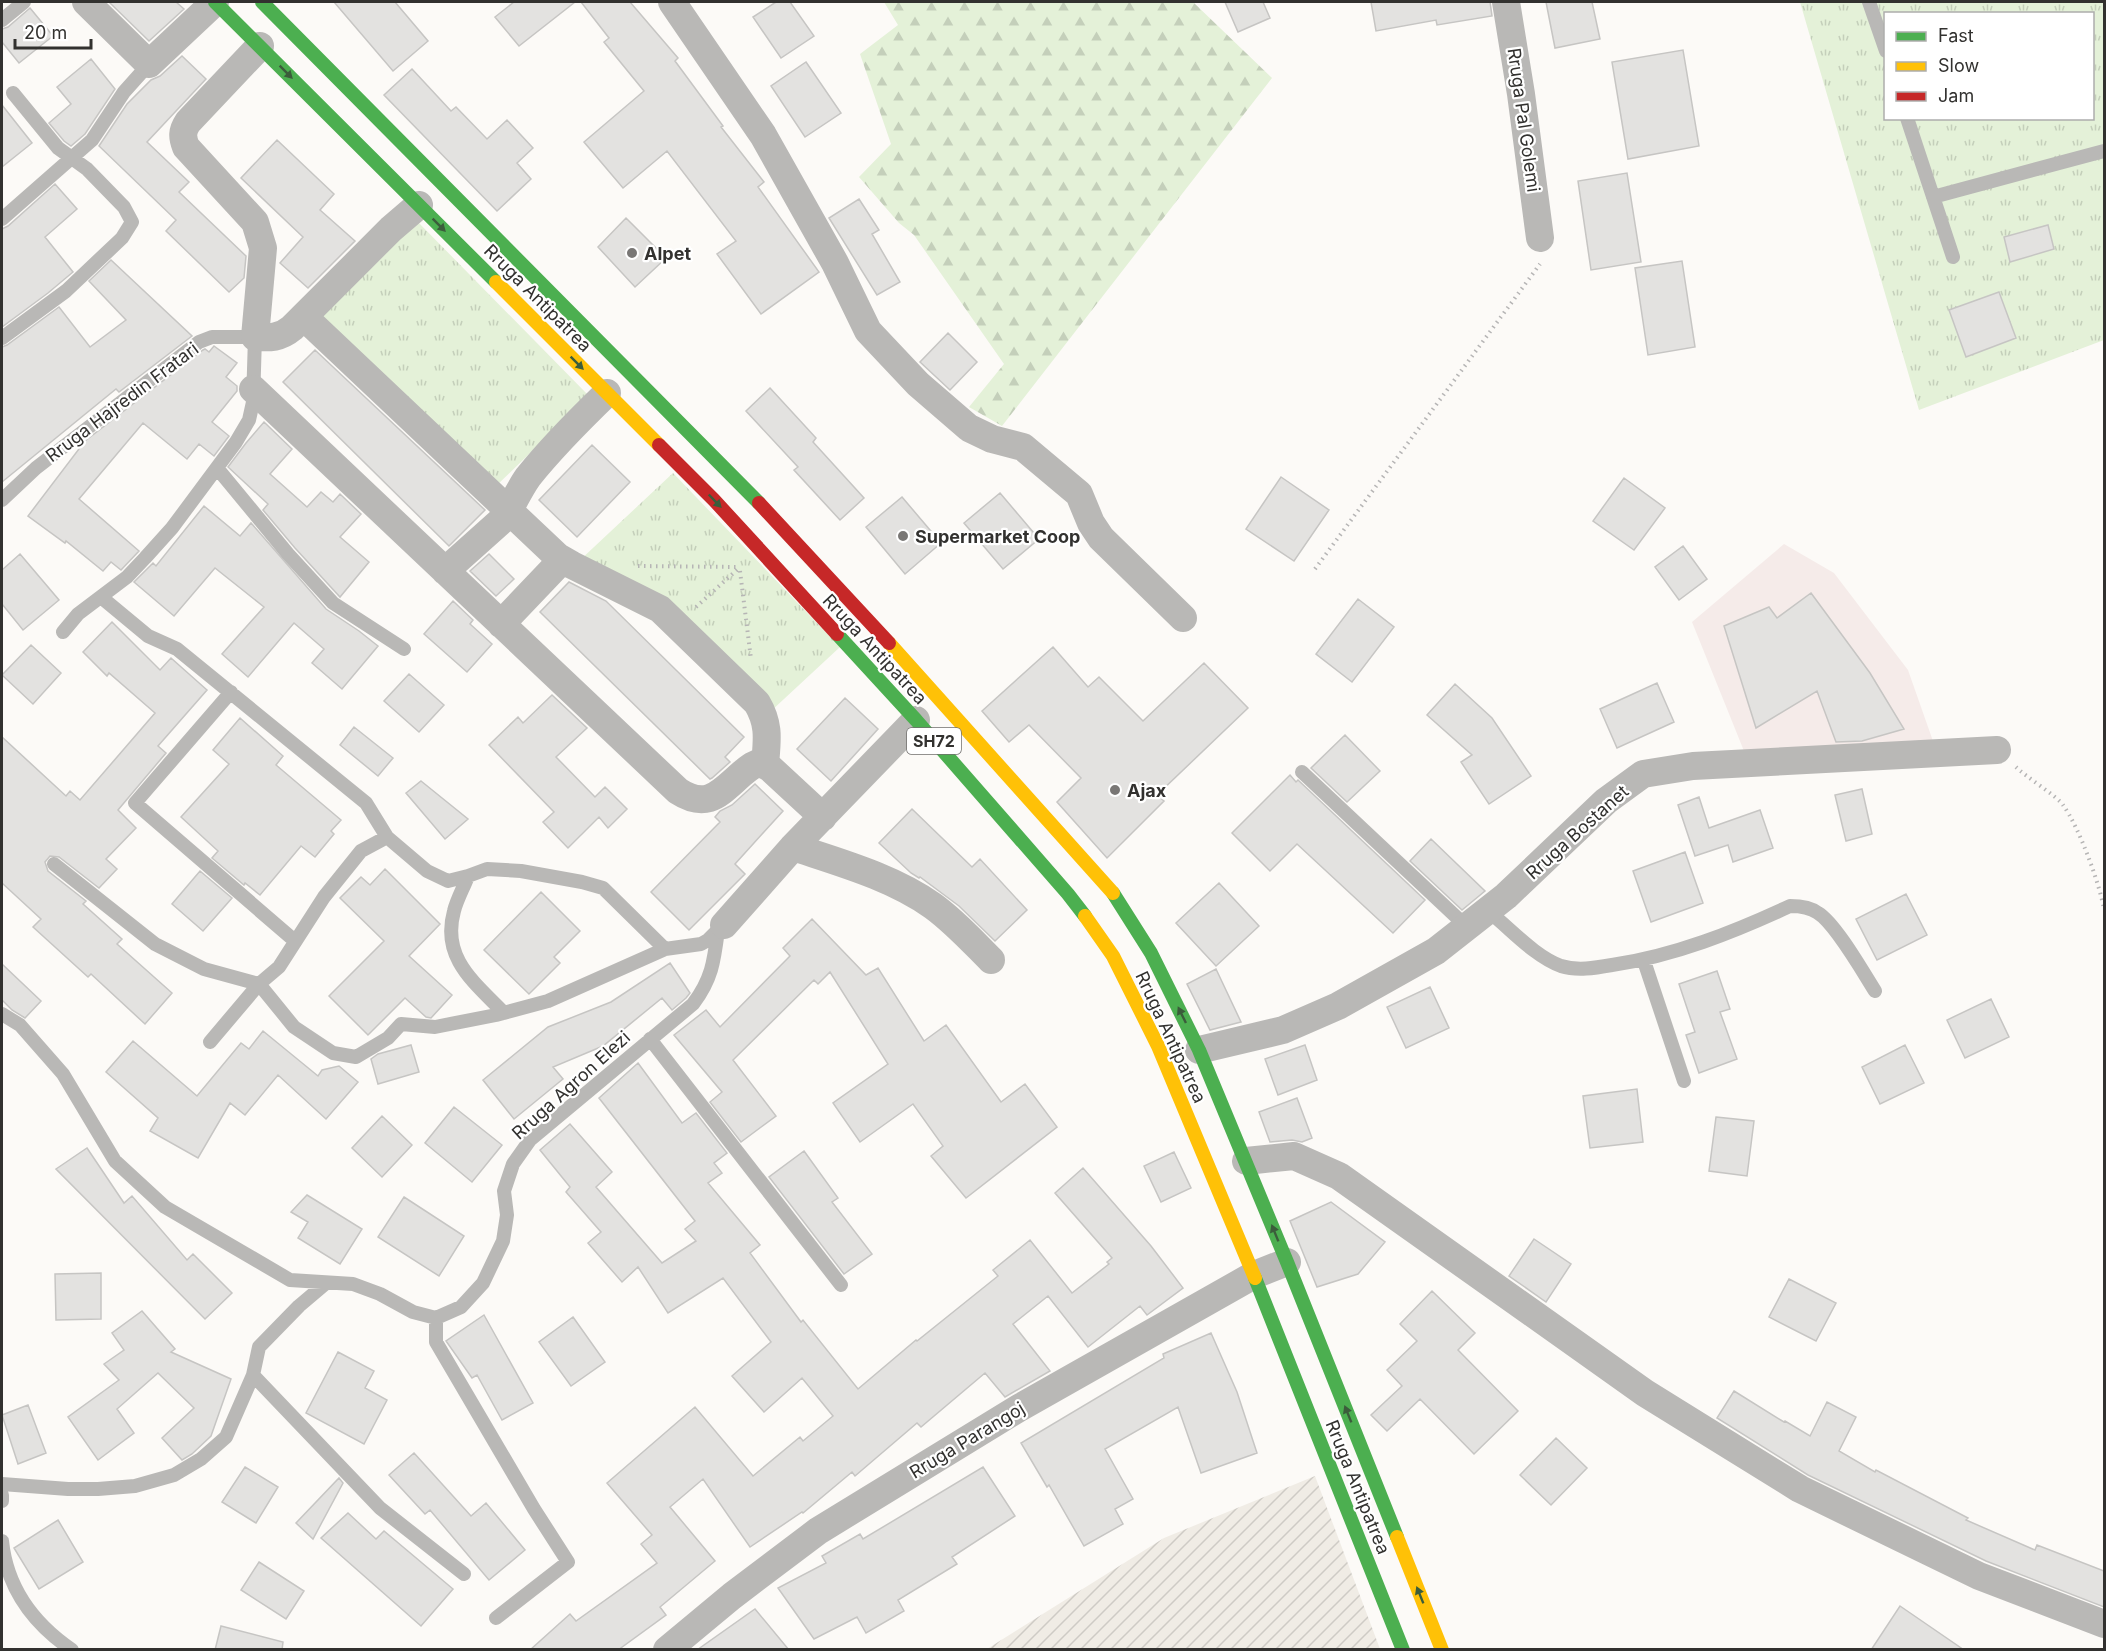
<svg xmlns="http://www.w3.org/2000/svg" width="2106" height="1651" viewBox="0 0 2106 1651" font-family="Inter,sans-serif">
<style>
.commercial{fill:#f5ebe9}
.industrial{fill:url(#industrial-furrows)}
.forest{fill:url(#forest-firs)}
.park{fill:url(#park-tufts);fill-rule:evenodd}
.building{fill:#e3e2e0;stroke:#c6c5c3;stroke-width:1.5}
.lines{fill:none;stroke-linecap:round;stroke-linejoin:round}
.path{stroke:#b6b5b5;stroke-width:4;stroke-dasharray:1.5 4.5;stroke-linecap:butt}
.lane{stroke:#b9b8b6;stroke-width:14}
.street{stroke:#b9b8b6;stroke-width:28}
.fast{stroke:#4caf50;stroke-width:14}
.slow{stroke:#ffc107;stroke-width:14}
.jam{stroke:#c62828;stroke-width:14}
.oneway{fill:#3b5d3b}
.poi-dot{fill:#797775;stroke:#fff;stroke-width:2}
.labels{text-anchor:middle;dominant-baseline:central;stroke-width:4.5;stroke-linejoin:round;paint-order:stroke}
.shield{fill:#fff;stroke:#706f6d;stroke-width:1.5}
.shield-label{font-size:16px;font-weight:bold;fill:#32312f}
.street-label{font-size:18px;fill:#32312f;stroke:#fff}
.poi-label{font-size:18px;font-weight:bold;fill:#32312f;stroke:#fff;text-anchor:start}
</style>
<defs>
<pattern id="industrial-furrows" width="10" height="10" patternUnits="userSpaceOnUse" patternTransform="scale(1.5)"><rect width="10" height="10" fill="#f0ece5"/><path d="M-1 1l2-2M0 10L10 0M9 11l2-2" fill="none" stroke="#cecbc5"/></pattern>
<pattern id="forest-firs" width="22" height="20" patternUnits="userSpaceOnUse" patternTransform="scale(1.5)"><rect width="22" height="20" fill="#e4f1d8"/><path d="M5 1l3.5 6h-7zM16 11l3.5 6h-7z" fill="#c4cfba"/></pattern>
<pattern id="park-tufts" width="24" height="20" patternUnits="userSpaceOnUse" patternTransform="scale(1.5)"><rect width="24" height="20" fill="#e4f1d8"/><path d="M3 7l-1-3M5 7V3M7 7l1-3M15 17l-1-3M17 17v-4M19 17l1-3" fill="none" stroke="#c4cfba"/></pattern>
</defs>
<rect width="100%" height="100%" fill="#fcfaf7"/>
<path class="commercial" d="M1784,544L1834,573L1908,670L1934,744L1746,756L1692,622Z"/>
<path class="industrial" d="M1315,1476L1380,1649H987L1164,1538Z"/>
<path class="forest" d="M884,2H1193L1272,78L1002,426L969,407L1004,364L914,235L899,223L859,177L891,144L860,54L898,25Z"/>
<path class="park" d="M1800,2H2104V340L1919,410ZM1886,14H2092V118H1886Z
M416,220L589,396L495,487L313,318Z
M673,473L840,647L770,712L578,562Z"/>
<path class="building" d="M109,2H176L184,9L149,41Z
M334,2H395L428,41L393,71Z
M514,2H575L519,46L495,17Z
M581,2H630L678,58L675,61L723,126L721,127L764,182L758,187L819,272L761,314L717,254L736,241L667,151L623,188L584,142L644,91L604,42L609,38Z
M776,2H790L814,36L781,58L753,17Z
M1225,2H1263L1270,18L1238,32Z
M1371,2H1490L1492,16L1437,25L1436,20L1376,31Z
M1546,2H1592L1600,39L1555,48Z
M30,8L53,36L19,63L2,42V29L8,27Z
M1683,50L1699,146L1628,159L1612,62Z
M182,56L206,79L147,142L189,182L179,192L246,256L244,278L229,292L166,231L176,220L99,146L127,104L151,80L160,76Z
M91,59L115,89L85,134L71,146L64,141L49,123L71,104L57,87Z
M806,62L841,113L805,137L771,86Z
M412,69L451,111L456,107L487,139L507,120L533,148L517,163L531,179L497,211L384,95Z
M2,105L32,143L2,167Z
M277,140L334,194L320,210L355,241L308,288L280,263L303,237L241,178Z
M1627,173L1641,262L1591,270L1578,181Z
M55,184L77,209L45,237L73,272L48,293L2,327V229L8,226Z
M859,199L879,230L872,234L900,282L877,295L829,218Z
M626,218L666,258L635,287L598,247Z
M2048,225L2054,249L2010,262L2004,237Z
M111,260L192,336L119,392L116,389L2,482V347L7,345L59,307L90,347L126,320L89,281Z
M1682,261L1695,347L1648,355L1635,268Z
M1999,292L2016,338L1966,357L1949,310Z
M948,333L977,362L950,390L920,362Z
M214,346L237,363L226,377L237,386V391L212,422L229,436L214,456L199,444L187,459L143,423L79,499L139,551L121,570L111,562L103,571L66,541L65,543L28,516L85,441L203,350L205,349L209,352Z
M315,350L485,510L449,546L283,382Z
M770,388L816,438L813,442L864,498L840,520L794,470L798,467L746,411Z
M264,422L292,449L270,474L307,507L321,492L333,502L340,494L361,514L340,537L369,562L340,597L295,548L263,510L268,504L228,467L246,443Z
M592,445L630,482L577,537L539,500Z
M1281,477L1329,510L1294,561L1246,529Z
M1624,478L1665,508L1634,550L1593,521Z
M1000,493L1039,539L1003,569L964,523Z
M902,497L941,543L905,574L866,527Z
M204,506L240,536L251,523L326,609L359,631L378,646L342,689L312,663L324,649L294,623L248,677L222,654L264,607L215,568L174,616L134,582L153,563L156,566Z
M1683,546L1707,579L1679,600L1655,567Z
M20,554L59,600L23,630L2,604V570Z
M489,554L514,579L496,596L470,571Z
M569,582L606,601L744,737L725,757L730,762L712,778L710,779L540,612Z
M1811,593L1870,673L1904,729L1862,741L1836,742L1817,691L1756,728L1724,626L1769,607L1777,618Z
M1358,599L1394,627L1352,682L1316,654Z
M453,601L473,620L470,624L492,644L467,672L424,634Z
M112,622L160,670L171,658L207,690L158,746L166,753L118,810L136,828L106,859L117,869L99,888L59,857L50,856L45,862L48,871L86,901L83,904L122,939L117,944L172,993L145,1024L91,974L88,977L33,927L41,919L2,883V737L66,796L70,791L80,800L155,713L109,673L107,676L83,652Z
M31,645L61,673L33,704L2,675Z
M1053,647L1088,687L1099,677L1143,721L1204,663L1248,708L1157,795L1164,801L1107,858L1057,802L1081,778L1029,725L1009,742L982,711Z
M409,674L444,705L419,732L384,701Z
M1657,683L1674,722L1617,748L1600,709Z
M1455,684L1492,718L1531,776L1489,804L1461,762L1472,755L1427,715Z
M552,695L587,728L556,757L595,797L605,787L627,809L608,828L599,817L568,848L543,822L554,812L489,745L518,717L523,723Z
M845,698L878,729L831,781L797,749Z
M240,718L283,756L276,765L341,820L331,831L334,834L315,857L301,846L260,895L245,883L244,885L212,858L218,851L181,817L229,764L213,750Z
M354,727L393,758L378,776L340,745Z
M1345,735L1380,771L1347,802L1311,768Z
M1290,775L1296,782L1298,780L1425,900L1393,933L1297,844L1270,871L1232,833Z
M421,781L468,819L445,839L406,793Z
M755,784L783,811L735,864L745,874L689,930L651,892L720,822L715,817L720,811L732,805Z
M1862,789L1872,834L1846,841L1835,795Z
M1699,797L1709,828L1760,810L1773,848L1733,862L1728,845L1695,856L1678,805Z
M912,809L972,867L980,859L1027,910L995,941L959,906L920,877L919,878L911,873L879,843Z
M1431,839L1485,891L1462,910L1410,861Z
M1685,852L1703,903L1651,922L1633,871Z
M385,869L440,924L409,956L452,995L431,1018L426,1017L405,998L368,1035L329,996L384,941L340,898L361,877L370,885Z
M200,871L232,898L203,931L172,904Z
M1219,883L1259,926L1216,966L1176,923Z
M541,892L580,931L554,957L560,963L529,994L484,950Z
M1906,894L1927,935L1877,960L1856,919Z
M812,919L866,975L878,968L924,1041L946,1025L1001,1102L1025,1084L1057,1127L966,1198L931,1156L943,1146L913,1104L860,1142L833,1103L888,1064L830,972L818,984L814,980L733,1060L776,1116L741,1142L710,1102L722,1092L674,1035L706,1010L720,1027L790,956L783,948Z
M670,963L690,993L686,998L672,1010L662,998L603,1046L553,1067L563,1079L514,1119L483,1080L548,1027L611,1002Z
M2,964L41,1001L25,1018L12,1010L2,1000Z
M1216,969L1241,1022L1210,1030L1187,984Z
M1717,971L1730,1009L1720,1012L1737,1059L1699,1073L1686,1035L1695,1032L1679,984Z
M1430,987L1449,1028L1406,1048L1387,1007Z
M1991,999L2009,1037L1965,1058L1947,1020Z
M263,1031L318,1076L322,1070L339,1066L358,1082L326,1119L278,1075L245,1115L230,1103L198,1158L150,1131L158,1118L106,1072L133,1041L197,1096L241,1043L249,1049Z
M411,1045L419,1072L378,1084L371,1059L378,1054Z
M1305,1045L1317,1080L1278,1095L1265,1059Z
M1905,1045L1924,1083L1880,1104L1862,1067Z
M638,1063L682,1123L696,1113L727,1153L714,1163L722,1173L708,1183L760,1245L750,1253L801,1322L803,1320L858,1389L916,1340L917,1341L998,1276L993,1270L1030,1240L1072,1293L1109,1264L1107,1262L1112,1258L1055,1193L1083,1168L1151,1246L1183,1288L1147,1315L1140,1306L1088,1347L1048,1296L1013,1324L1050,1371L1005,1397L985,1373L921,1427L917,1423L855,1476L852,1472L803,1513L802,1512L750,1547L703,1479L670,1507L715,1561L660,1607L666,1615L618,1650H530L570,1614L576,1621L657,1563L641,1544L652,1535L607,1483L695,1407L753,1476L800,1437L803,1441L833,1416L802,1378L764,1412L732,1376L771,1342L723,1278L668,1313L638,1267L622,1282L588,1243L601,1232L566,1192L570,1187L540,1150L570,1124L612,1172L596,1187L662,1263L696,1241L685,1229L695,1221L599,1098Z
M1637,1089L1643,1142L1590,1148L1583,1096Z
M1297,1098L1312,1138L1302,1142L1292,1140L1270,1142L1259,1112Z
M454,1107L502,1145L472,1182L425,1143Z
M382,1116L412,1145L382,1177L352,1148Z
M1716,1117L1754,1121L1747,1176L1709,1171Z
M87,1148L124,1203L132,1196L187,1260L193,1254L232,1293L205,1319L56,1169Z
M804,1151L838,1198L832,1202L872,1254L844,1274L769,1177Z
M1174,1152L1191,1188L1161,1202L1144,1166Z
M307,1195L362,1229L340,1264L298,1238L308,1222L291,1212Z
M404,1197L464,1236L439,1276L378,1237Z
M1331,1202L1385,1242L1358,1274L1317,1287L1290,1221Z
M1534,1239L1571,1264L1546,1302L1509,1276Z
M101,1273V1319L56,1320L55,1274Z
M1789,1279L1836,1303L1816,1341L1769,1317Z
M1432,1291L1475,1333L1458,1350L1518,1411L1474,1454L1420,1399L1387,1431L1371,1415L1402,1386L1387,1370L1417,1341L1400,1324Z
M142,1311L175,1349L171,1352L231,1379L211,1436L192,1454L182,1460L162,1438L194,1408L158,1373L117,1409L134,1433L98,1460L68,1417L119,1380L104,1364L124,1350L112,1333Z
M484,1315L533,1403L502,1420L477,1375L472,1378L446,1341Z
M573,1317L605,1362L571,1386L539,1342Z
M1211,1333L1237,1392L1257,1453L1201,1473L1178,1407L1105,1449L1133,1499L1115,1509L1123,1524L1084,1546L1049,1485L1047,1487L1021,1443L1164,1358L1163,1354Z
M338,1352L374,1371L365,1388L387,1400L364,1444L306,1413Z
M1734,1391L1784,1422L1785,1421L1810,1436L1827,1402L1856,1417L1839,1451L1875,1472L1876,1470L1968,1518L1966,1520L2035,1550L2037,1545L2104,1571V1607L1986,1561L1808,1475L1717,1418Z
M28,1405L46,1453L18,1464L2,1415Z
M1556,1438L1587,1468L1551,1505L1520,1475Z
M414,1453L471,1516L486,1503L525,1550L489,1580L430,1510L425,1514L389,1475Z
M245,1467L278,1487L256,1523L222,1502Z
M983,1467L1015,1516L952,1557L957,1564L898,1600L904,1611L866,1633L857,1617L814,1639L778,1588L826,1563L822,1556L860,1534L863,1539Z
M339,1478L343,1483L313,1539L296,1523Z
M348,1513L376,1539L384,1531L453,1589L421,1626L321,1538Z
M58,1520L83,1562L39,1589L14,1548Z
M259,1562L304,1591L286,1619L241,1590Z
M1900,1606L1964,1650H1871Z
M755,1609L789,1650H697Z
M221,1626L283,1642L282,1650H215Z"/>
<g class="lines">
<path class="path" d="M638,566L736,567
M1315,569L1540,264
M740,571L751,659
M696,607L739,568
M2016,767C2026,777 2057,796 2063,805C2079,827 2099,882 2104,909"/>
<path class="lane" d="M1869,2L1886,51
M2,20L24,2
M1907,118L1953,257
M1933,197L2104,151
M2,219L92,140L124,92L149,64
M2,338L66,291L122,238L132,222L124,207L87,169L58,148L13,93
M217,468L288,554L333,603L404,649
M2,500L36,468L199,342L212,337H255L253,402L249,420L236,442L172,528L145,558L127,577L78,614L63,632
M101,597L148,636L177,649L366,803L387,837L427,871L448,881L468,876L487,869L521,871L582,882L603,888L665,949
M231,692L135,803L295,941
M1302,772L1467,927
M54,864L155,944L204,969L259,984L294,1027L333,1053L356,1057L388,1038L401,1024L435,1027L496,1015L548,1001L665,949L701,944L708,940L720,928
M468,876C464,887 457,899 454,911C441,958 474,982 504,1013
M1488,911C1511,929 1534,956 1561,966C1577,971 1595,968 1612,965C1674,956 1734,932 1790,906C1800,906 1810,907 1818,913C1835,923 1863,972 1875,991
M1644,961L1684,1081
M2,1014L20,1025L63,1074L115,1161L165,1207L290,1280L353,1284L380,1294L413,1312L436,1318L461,1307L483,1283L503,1241L507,1215L504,1191L513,1164L530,1140L693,1004C712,979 714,961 718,930
M650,1039L841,1285
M210,1042L259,984L279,967L324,897L361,851L387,837
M436,1318V1342L534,1509L568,1562L496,1618
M253,1375L380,1508L464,1574
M2,1484L68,1489H98L135,1486L174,1475L201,1459L226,1437L253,1375L259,1347L299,1306L325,1284
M2,1495V1501
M2,1541C7,1589 34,1624 72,1650"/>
<path class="street" d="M86,2L149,64L215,2
M672,2L763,135L835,263L868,331L918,384L969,428L992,439L1023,447L1079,494L1091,523L1101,538L1183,618
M1506,2L1521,94L1540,238
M260,46L188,122C182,131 182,137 186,147L255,222L263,248L255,337C270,338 280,338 292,328L391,229L419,205
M304,317L558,557L572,565L660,609L757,703C770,725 767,740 765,765
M253,389L678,791C709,811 721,791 744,772C750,767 753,764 761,763L770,768L823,817
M445,571L502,520C512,507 518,491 528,477C552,447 579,420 607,393
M501,624L562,560
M793,847C841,863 892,877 933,906C955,922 972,941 991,960
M724,925L793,847L916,720
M1199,1050L1283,1030L1338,1006L1436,951L1506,896L1606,801L1643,774L1693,766L1997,750
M1246,1161L1294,1156L1339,1176L1645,1393L1800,1489L1979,1576L2104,1624
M667,1650L732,1596L818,1531L1019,1408L1254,1275L1287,1262"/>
<path class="fast" d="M215,2L496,282
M262,2L759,503
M837,634L916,720L1068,894L1085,916
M1113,893L1151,953L1199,1050L1287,1262L1397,1537
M1255,1278L1403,1650"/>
<path class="slow" d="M496,282L659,445
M889,643L1113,893
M1085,916L1113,956L1158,1046L1255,1278
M1397,1537L1442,1650"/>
<path class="jam" d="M659,445L714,500L837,634
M759,503L889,643"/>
</g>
<defs><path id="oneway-solid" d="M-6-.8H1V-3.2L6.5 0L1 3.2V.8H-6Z" transform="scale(1.5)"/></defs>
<g class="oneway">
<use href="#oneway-solid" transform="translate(286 72) rotate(45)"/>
<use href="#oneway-solid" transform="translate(439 225) rotate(45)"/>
<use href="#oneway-solid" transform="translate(577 363) rotate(45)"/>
<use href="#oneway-solid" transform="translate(715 501) rotate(46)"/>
<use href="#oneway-solid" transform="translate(1182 1015) rotate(-116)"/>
<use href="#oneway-solid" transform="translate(1275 1233) rotate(-112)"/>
<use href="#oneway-solid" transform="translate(1348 1414) rotate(-112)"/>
<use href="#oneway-solid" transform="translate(1420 1595) rotate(-112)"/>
</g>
<g class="poi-dot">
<circle cx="632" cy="253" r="6"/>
<circle cx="903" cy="536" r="6"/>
<circle cx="1115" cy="790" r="6"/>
</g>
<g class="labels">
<rect class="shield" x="907" y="728" width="54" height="26" rx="4.5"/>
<g class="shield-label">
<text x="934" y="741">SH72</text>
</g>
<g class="street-label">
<text transform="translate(1524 120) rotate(82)">Rruga Pal Golemi</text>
<text transform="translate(538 298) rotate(45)">Rruga Antipatrea</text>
<text transform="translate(122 402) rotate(-37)">Rruga Hajredin Fratari</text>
<text transform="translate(875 649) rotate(47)">Rruga Antipatrea</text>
<text transform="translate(1577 832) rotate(-42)">Rruga Bostanet</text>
<text transform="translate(1171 1037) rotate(65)">Rruga Antipatrea</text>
<text transform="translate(571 1085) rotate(-42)">Rruga Agron Elezi</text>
<text transform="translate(967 1440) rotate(-31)">Rruga Parangoj</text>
<text transform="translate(1358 1487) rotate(68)">Rruga Antipatrea</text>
</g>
<g class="poi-label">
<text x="644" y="253">Alpet</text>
<text x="915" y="536">Supermarket Coop</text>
<text x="1127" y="790">Ajax</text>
</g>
</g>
<rect width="2106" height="1651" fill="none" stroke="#32312f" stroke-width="6"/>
<rect x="1884" y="12" width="210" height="108" fill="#ffffff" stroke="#adadac" stroke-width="1.5"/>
<rect x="1896" y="32" width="30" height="9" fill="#4caf50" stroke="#adadac" stroke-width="1.5"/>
<text x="1938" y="42" font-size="18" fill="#32312f">Fast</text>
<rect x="1896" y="62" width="30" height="9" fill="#ffc107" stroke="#adadac" stroke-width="1.5"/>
<text x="1938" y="72" font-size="18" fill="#32312f">Slow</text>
<rect x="1896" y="92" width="30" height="9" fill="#c62828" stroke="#adadac" stroke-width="1.5"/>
<text x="1938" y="102" font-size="18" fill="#32312f">Jam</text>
<path d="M15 39v9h76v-9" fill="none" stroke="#32312f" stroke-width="3"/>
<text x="24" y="39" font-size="18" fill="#32312f" stroke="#ffffff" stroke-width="4.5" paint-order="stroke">20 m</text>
</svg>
